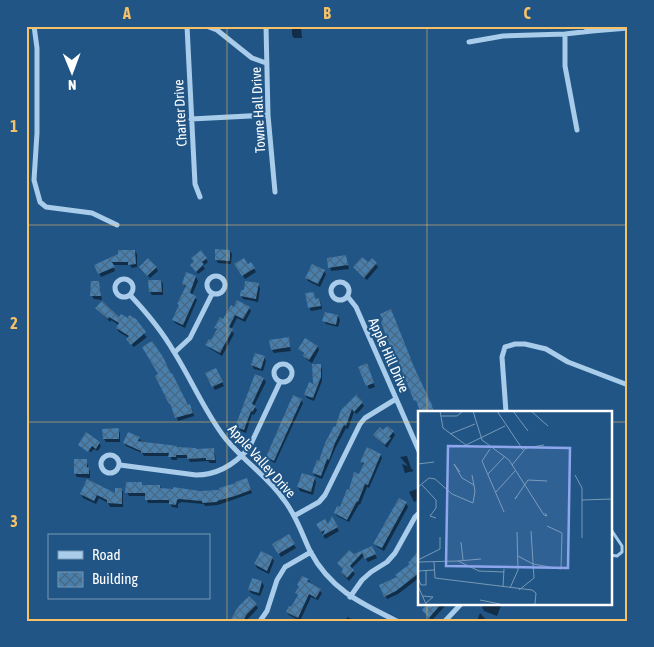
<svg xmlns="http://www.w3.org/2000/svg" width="654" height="647" viewBox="0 0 654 647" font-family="'Asap Condensed',sans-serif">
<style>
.shadow{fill:#0007}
.building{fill:url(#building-cross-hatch)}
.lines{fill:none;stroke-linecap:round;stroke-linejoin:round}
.lane{stroke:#a8ccea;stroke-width:3}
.street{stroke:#a8ccea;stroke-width:5}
.grid{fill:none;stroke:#f7c168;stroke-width:1;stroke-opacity:0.55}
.labels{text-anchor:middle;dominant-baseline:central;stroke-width:4;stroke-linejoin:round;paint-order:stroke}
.street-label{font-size:14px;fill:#fff;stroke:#205585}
.inset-road{fill:none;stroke:#7999b6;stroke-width:1}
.view{fill:#8ea6ec;fill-opacity:0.15;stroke:#8ea6ec;stroke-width:2.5}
.inset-edge{fill:none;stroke:#fff;stroke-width:2.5}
.neatline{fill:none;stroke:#f7c168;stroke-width:2}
.grid-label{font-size:16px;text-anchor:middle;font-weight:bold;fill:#f7c168}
</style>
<defs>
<pattern id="building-cross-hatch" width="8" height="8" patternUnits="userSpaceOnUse" patternTransform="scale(1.25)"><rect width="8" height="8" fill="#487fad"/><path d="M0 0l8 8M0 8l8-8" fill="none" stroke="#4a6881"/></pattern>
</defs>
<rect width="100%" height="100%" fill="#205585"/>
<path class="shadow" d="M292,26H301L302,38H294L292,35Z
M135,251L137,254V267L132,268L130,265H113L115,271L101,277L96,266Z
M230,251L232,254L231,264L218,263L216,260Z
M345,257L349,269L331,271L328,259Z
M206,259L208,262L203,266L205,269L198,274L193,268Z
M372,260L378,267L367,280L354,268L368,264Z
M236,264L248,266L251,264L256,272L245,279Z
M140,267H156L158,271L150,278Z
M324,271L326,274L320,287L308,281L306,278Z
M196,277L198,281L192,295L197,300L185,328L175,323L173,320L180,307L178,304L186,288L183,284Z
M150,281H161L163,284V295H152L150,292Z
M99,282L102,300L94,299L92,296Z
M258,284L260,288L258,302L243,299L241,296Z
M313,293L315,300L319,299L321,303L322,309L311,311L309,307Z
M97,308L120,318L128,319L147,337L134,347L129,342V338L119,332L117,329L119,325L111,320L110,322Z
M249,308L251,311L245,322L237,318L231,330L234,334L222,356L209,348L207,345L212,342L217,331L215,328L223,321Z
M338,316L340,320L338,327L326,324L324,321Z
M288,339L291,351L274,353L272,350Z
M306,340L318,347L319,350L312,363L306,359L305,355L300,349Z
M264,357L266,361L263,371L254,369L252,365Z
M320,365L322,369V381L314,401L307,398L305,395L314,386Z
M360,367L368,368L375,387L369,389Z
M216,370L224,386L215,390L207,374Z
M160,375L192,409L194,416L178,421L173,406L156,377Z
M256,376L264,379L266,382L254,406L257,410L254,415L252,414L246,433L238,430L236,427Z
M357,396L364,406L357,414L354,412L348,429L346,428L336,447L322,479L315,476L313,473L320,462L342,410Z
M301,400L303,403L275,463L269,460L267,457Z
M118,430L120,433V442H106L104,439Z
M383,432H393L395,435L387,448L375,435Z
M139,438L141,441L177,448L196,450L213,449L215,453L216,463H210L208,461L190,462L188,458H177V460H172L170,456H144L142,453L126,446L124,443Z
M99,443L101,446L98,451L94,449L91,452L79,445Z
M380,454L382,458L369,488L367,487L360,505L359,504L349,522L337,516L335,513L341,509L360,475L364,466L362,462Z
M407,456L411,468L414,471L405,473L402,464L408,466L400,457Z
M75,460H86L90,472V478L77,477L75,474Z
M314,478L316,482L313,495L300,491L298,487Z
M247,479L252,493L218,505L205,506L204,504L181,502L178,504V508L172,507L170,503H148L146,496H129L127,492L142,484L143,486H160L161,489L199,492L221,491Z
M419,488V500L414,502L409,492Z
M121,489L123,492V507H110L108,503L99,498L96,504L83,498L81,494L117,495Z
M406,503L408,507L384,551L377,547L375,544Z
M332,519L339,531L325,539L318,525L328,527Z
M288,535L296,548L281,557L274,544Z
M371,547L377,558L368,562L364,556L351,569L355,574L349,581L344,576L342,572L344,570L338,563Z
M419,552V578L398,594L387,599L380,586L398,577L411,565L409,563Z
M272,558L274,561L269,574L257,568L255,564Z
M308,580L322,593L318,600L311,597L300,621L289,615L287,612L292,609L298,596L296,593Z
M262,582L264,586L260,596L251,593L249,590Z
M430,603H448L432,620L425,613Z
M484,603H502L497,616L484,611L482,607Z
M256,605L258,608L246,621H233L232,619Z
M480,613L487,621H477Z
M347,617L354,620L355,621H346Z"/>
<path class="building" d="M215,249L230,250V261L215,260Z
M118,250H135L136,264L128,265V262H112L115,267L98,274L94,265L118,254Z
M201,250L207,258L202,262L204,264L196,272L190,265L194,261L191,258Z
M346,255L348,265L328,268L327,258Z
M362,257L368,262L372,258L377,263L364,278L353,267Z
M148,258L157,267L147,276L139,267Z
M244,258L248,264L251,262L255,268L242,276L234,264Z
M312,264L325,270L318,284L305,278Z
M186,272L196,276L190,293L196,296L183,325L172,320L179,305L177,304L186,286L182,284Z
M148,280H161L162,292H149Z
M91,281H99L101,296H90Z
M245,281L259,283L256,299L240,296L241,290H244Z
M314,292L315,299L319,298L321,306L308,308L305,293Z
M237,300L250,307L243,319L235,315L229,327L233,329L220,353L205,345L209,339L211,340L217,329L214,328L220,317L223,319L231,305L234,307Z
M102,301L119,317L121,314L128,318L129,315L136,319L146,332L131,345L126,339L129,336L116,328L119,323L109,317L108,319L95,308Z
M391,309L414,367L431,403L434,412H420L416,400L414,401L393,348L391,349L381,322L383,320L380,314Z
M325,312L338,315L336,325L322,321Z
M289,337L290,347L271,350L269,340Z
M305,338L318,346L309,360L303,356L304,353L298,349Z
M152,341L163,357L171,374L172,373L188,405L190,404L193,413L175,418L170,403L169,404L155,376L158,374L142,347Z
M255,353L265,356L261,369L251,365Z
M367,363L374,383L366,386L358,367Z
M312,364H321V377L313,398L304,395L309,382L313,384Z
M216,368L223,382L212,387L205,373Z
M255,374L264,378L252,404L256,406L252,412L251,411L244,430L235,427Z
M357,394V396L363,402L354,412L352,409L346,426L344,425L335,443L329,460L327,459L321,476L312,473L317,460L319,461L325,443L334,426L335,427L341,410Z
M293,395L302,399L274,461L266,457Z
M387,426L394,431L389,437L391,438L385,445L373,435L380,427L383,430Z
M119,428V439H103L102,429Z
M86,432L100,442L96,449L92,446L88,452L78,445Z
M128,432L140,437L138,441L177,446V447L196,448V449L214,448L215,460H206V458L187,459V455H176V457H168L169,453H141V451L123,443Z
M367,447L381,454L368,485L365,484L358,502L357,501L347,520L334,513L337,506L340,507L347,489L349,490L354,472L359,474L364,463L360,462Z
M74,459H87V467H89V474H74Z
M302,473L315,477L311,492L297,487Z
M247,478L251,490L235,496L217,501V502L202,503V501L179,499L177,500L176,505L169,504V500H145V493H125L126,482H142V485H160V488L173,489V487L200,491L219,490V488L236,483L235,482Z
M87,479L115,493V488H122V504L107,503V500L97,495L94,501L80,494Z
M399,498L407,502L382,548L373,544Z
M332,516L338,527L322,536L325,530L321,532L316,524L325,519L328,524Z
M289,534L295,544L278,554L272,544Z
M372,546L376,554L365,559L362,553L350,566L354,570L347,578L341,572L343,569L337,563L349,550L354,554Z
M419,550V573L396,591L384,597L379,585L397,577L395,575L410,564L408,563Z
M261,551L273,557L267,571L254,564Z
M302,576L309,579L307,581L321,589L316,598L309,594L298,618L286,612L289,606L291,607L298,595L295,593L299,586L297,585Z
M252,578L262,581L259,593L248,590Z
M249,596L257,604L247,614L243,621H234L231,619L238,607Z
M428,603H442L429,618L422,610Z"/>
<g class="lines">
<path class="lane" d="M610,528L622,546V552L617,556L610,555"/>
<path class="street" d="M34,26L37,48V133L34,180L40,202L46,207L92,213L117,225
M187,26L195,184L200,197
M206,26L217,30L252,58L266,63
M266,26L268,115L275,192
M583,26L592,31L628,28
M565,34V66L577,130
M469,42L503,36L565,34L592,31
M191,119L268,115
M207 285a9 9 0 1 1 18 0a9 9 0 1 1-18 0Z
M115 288a9 9 0 1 1 18 0a9 9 0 1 1-18 0Z
M331 291a9 9 0 1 1 18 0a9 9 0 1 1-18 0Z
M130,295C147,313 162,331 174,352C191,379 203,408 222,434C240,459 267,475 284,500C296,515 302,534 310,551C330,589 360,603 397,621
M348,297L356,307L419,451
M175,352L190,338L212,294
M274 373a9 9 0 1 1 18 0a9 9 0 1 1-18 0Z
M506,412L502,357L505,347L515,344H525L546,349L568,362L628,385
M101 464a9 9 0 1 1 18 0a9 9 0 1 1-18 0Z
M120,465L196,475C218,475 235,464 249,448L280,382
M294,516L319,502L325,495L360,424L365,418L396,399
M350,597L362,580L371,572L387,562L395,553L415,517L419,513
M260,621L267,611L277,580L285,567L311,552
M445,621L462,603"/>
</g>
<path class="grid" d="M227,26V621M427,26V412M26,225H628M26,422H419M610,422H628M427,603V621"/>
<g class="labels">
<g class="street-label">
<text transform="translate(258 110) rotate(-93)">Towne Hall Drive</text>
<text transform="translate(180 113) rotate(-93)">Charter Drive</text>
<text transform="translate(389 355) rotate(66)">Apple Hill Drive</text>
<text transform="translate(262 461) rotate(48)">Apple Valley Drive</text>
</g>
</g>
<g transform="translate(418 411)">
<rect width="194" height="194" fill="#205585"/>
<path class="inset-road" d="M22,0L25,17L48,34L87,15M55,0L64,29L91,49L126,104L129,105L127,102M79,0L105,39M95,0L110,20M113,0L130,15M23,5H39L45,0M32,23L57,13M72,38L64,50L86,101M0,53L16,51M94,54L108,37L126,34M42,61L36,53L44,67L56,74M70,63L87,45M157,64L164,77V127M4,74L18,89V97L12,105L18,107M0,76L11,67L17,68L34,83L55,92L57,80L54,64M77,82L97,60M99,85L97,88L110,69L129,70M164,89L194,88M43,131L45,149M100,145L115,153L143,158L144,122L129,115M0,149L22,138V126M40,150L63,148M0,151L40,150L61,160L86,161M16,151L17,167L114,179L118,182L117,193M0,160L16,159M0,167L3,174H8V159M0,175L8,193M85,176L86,158M92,177L100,159L99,121M101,179L116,167L113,120M5,185L15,186L8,192M62,189L82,193"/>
<path class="view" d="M30,35L152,37L150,157L28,155Z"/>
<rect width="194" height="194" class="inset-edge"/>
</g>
<rect width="654" height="647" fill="none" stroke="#205585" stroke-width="55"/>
<rect x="48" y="534" width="162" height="65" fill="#205585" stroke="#7999b6"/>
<rect x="58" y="551" width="25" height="8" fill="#a8ccea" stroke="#7999b6"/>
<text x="92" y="560" font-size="15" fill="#ffffff">Road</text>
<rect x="58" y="572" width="25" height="15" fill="url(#building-cross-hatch)" stroke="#7999b6"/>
<text x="92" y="584" font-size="15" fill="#ffffff">Building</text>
<g transform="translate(72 72) rotate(179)" stroke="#205585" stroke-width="4" paint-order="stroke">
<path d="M0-4L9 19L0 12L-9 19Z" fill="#ffffff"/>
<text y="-8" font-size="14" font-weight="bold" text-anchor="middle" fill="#ffffff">N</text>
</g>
<rect x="28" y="28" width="598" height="592" class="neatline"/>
<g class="grid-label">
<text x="127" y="19">A</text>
<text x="327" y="19">B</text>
<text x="527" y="19">C</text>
<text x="14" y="132">1</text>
<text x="14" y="329">2</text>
<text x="14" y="527">3</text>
</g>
</svg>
